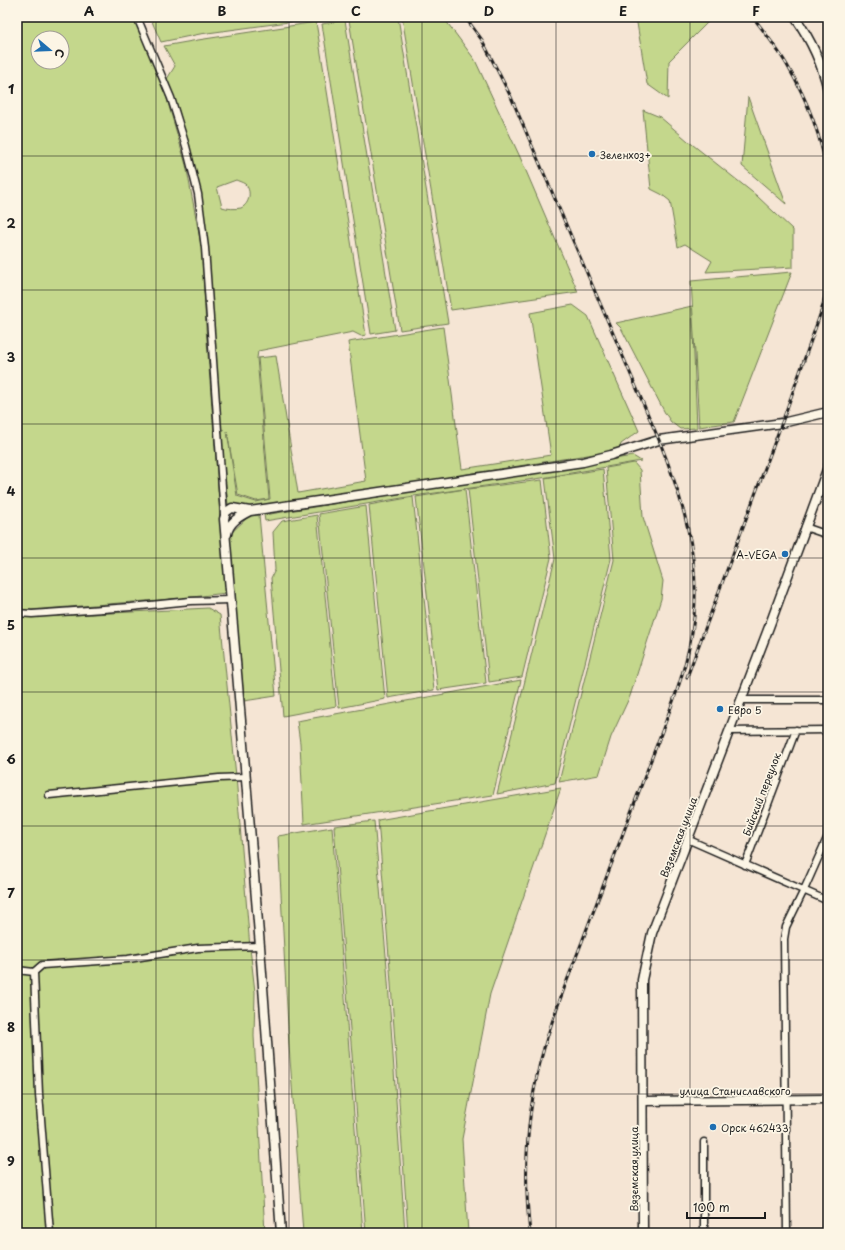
<svg xmlns="http://www.w3.org/2000/svg" width="845" height="1250" viewBox="0 0 845 1250" font-family="'Playpen Sans',sans-serif">
<style>
.green{fill:#c4d78c;stroke:#707a54;fill-rule:evenodd}
.lines{fill:none;stroke-linecap:round;stroke-linejoin:round}
.street-casing{stroke:#1c1c1c;stroke-width:9}
.secondary-casing{stroke:#1c1c1c;stroke-width:11}
.street{stroke:#fcf5e5;stroke-width:6}
.secondary{stroke:#fcf5e5;stroke-width:8}
.rail-casing{stroke:#1c1c1c;stroke-width:3}
.rail{stroke:#fcf5e5;stroke-width:1.5;stroke-dasharray:4.5;stroke-linecap:butt}
.grid{fill:none;stroke:#1c1c1c;stroke-width:1;stroke-opacity:0.55}
.poi-dot{fill:#1f6fb2;stroke:#fcf5e5;stroke-width:1.5}
.labels{text-anchor:middle;dominant-baseline:central;stroke-width:3.5;stroke-linejoin:round;paint-order:stroke}
.poi-label{font-size:10px;fill:#1c1c1c;stroke:#fcf5e5;text-anchor:start}
.street-label{font-size:10px;fill:#1c1c1c;stroke:#fcf5e5}
.neatline{fill:none;stroke:#1c1c1c;stroke-width:1.5}
.grid-label{font-size:13px;text-anchor:middle;font-weight:bold;fill:#1c1c1c}
</style>
<rect width="100%" height="100%" fill="#f5e5d4"/>
<filter id="ink" filterUnits="userSpaceOnUse"><feTurbulence type="fractalNoise" baseFrequency=".025" numOctaves="2"/><feDisplacementMap in="SourceGraphic" scale="8" xChannelSelector="R" yChannelSelector="G"/><feConvolveMatrix kernelMatrix="1 2 1 2 8 2 1 2 1" color-interpolation-filters="sRGB"/></filter>
<g filter="url(#ink)">
<path class="green" d="M17,17H135L160,75L186,165L202,250L206,328L226,593L184,598L17,611ZM38,38H62V62H38Z
M150,17H318V18L200,34L161,42Z
M363,17H398L448,323L400,330L349,20Z
M402,17H443L475,60L520,157L578,292L451,310Z
M636,17H702L708,22L669,61L668,99L647,84Z
M345,20L395,330L371,334L322,24Z
M316,22L366,335L361,336L353,332L258,351L257,358L269,499L256,501L238,495L227,431L237,496L256,502L270,499L258,358L276,356L298,493L366,481L348,342L443,327L462,469L551,455L530,313L573,305L588,316L639,431L621,444L619,450L249,509L228,504L220,431L224,430H221L213,334L189,148L178,108L167,79L175,66L164,46L198,40ZM236,180C238,181 242,182 245,184C252,190 250,204 241,208C236,209 227,209 222,207L217,187Z
M748,97L786,204L742,166Z
M643,110L660,117L688,141L757,196L793,230V267L706,272L712,261L685,244L678,247L670,201L661,194L651,189Z
M792,272L734,422L699,427L691,281Z
M692,306L697,428L680,429L671,422L665,413L621,328L616,323Z
M633,456L641,461L542,478L414,496L265,521L264,515Z
M634,463L640,470L643,517L663,581L661,599L630,696L611,737L599,775L559,782L614,560L606,468Z
M603,469L611,559L555,783L497,794L555,559L545,478Z
M542,480L551,558L522,677L489,682L468,489Z
M465,489L486,683L438,690L416,497Z
M413,497L434,690L388,698L369,505Z
M366,506L385,699L339,708L319,514Z
M259,515L276,696L244,701L229,535L249,516Z
M317,515L336,706L283,716L271,578L275,570L273,532L282,521Z
M208,608L220,615L236,776L250,948L255,992L254,1036L265,1233H17V618Z
M521,680L493,795L304,824L300,743L297,721Z
M561,788L490,994L462,1139L468,1233H408L390,969L378,820Z
M374,821L387,967L405,1233H366L334,826Z
M332,827L363,1233H303L289,1046L278,836Z"/>
<g class="lines">
<g class="street-casing">
<path id="street" d="M137,17L171,98L186,146L198,194L205,248L224,515
M805,527L828,535
M17,613L32,614L131,607L190,601L231,600
M741,700H828
M729,731L828,730
M49,795L219,778L246,777
M687,839L828,901
M745,865L796,730
M17,970L34,972L42,965L128,959L198,948L260,946
M34,972L39,1094L50,1233
M704,1142V1233
M787,1233L784,939L786,927L804,890L828,836"/>
</g>
<g class="secondary-casing">
<path id="secondary" d="M795,17C811,40 822,63 828,90
M250,511L232,508L226,512L224,519L260,946L281,1233
M227,534C229,522 240,516 250,511L583,462L611,455L659,440L782,423L828,412
M643,1101L828,1099
M643,1233L642,980L652,933L769,627L828,467"/>
</g>
<use href="#street" class="street"/>
<use href="#secondary" class="secondary"/>
<g class="rail-casing">
<path id="rail" d="M465,17L482,40L511,97L659,440C682,497 700,555 694,617C689,669 666,719 648,768C627,822 607,876 586,931C572,969 555,1008 544,1048C527,1107 523,1172 530,1233
M753,17C765,33 777,48 787,65C807,99 822,138 828,178
M687,677L784,417L821,312L828,284"/>
</g>
<use href="#rail" class="rail"/>
</g>
</g>
<path class="grid" d="M156,17V1233M289,17V1233M422,17V1233M556,17V1233M690,17V1233M17,156H828M17,290H828M17,424H828M17,558H828M17,692H828M17,826H828M17,960H828M17,1094H828"/>
<g class="poi-dot">
<circle cx="592" cy="154" r="4"/>
<circle cx="785" cy="554" r="4"/>
<circle cx="720" cy="709" r="4"/>
<circle cx="713" cy="1127" r="4"/>
</g>
<g class="labels">
<g class="poi-label">
<text x="600" y="154">Зеленхоз+</text>
<text x="777" y="554" text-anchor="end">A-VEGA</text>
<text x="728" y="709">Евро 5</text>
<text x="721" y="1127">Орск 462433</text>
</g>
<g class="street-label">
<text transform="translate(761 794) rotate(-69)">Бийский переулок</text>
<text transform="translate(678 837) rotate(-69)">Вяземская улица</text>
<text x="735" y="1090">улица Станиславского</text>
<text transform="translate(633 1169) rotate(-90)">Вяземская улица</text>
</g>
</g>
<rect width="845" height="1250" fill="none" stroke="#fcf5e5" stroke-width="44"/>
<g transform="translate(50 50) rotate(109)"><circle r="19" fill="#fcf5e5" stroke="#a29e95"/>
<path d="M0-3L7 15L0 10L-7 15Z" fill="#1f6fb2"/>
<text y="-6" font-size="11" font-weight="bold" text-anchor="middle" fill="#1c1c1c">С</text>
</g>
<path d="M687 1212v6h78v-6" fill="none" stroke="#1c1c1c" stroke-width="2"/>
<text x="693" y="1212" font-size="12" fill="#1c1c1c" stroke="#fcf5e5" stroke-width="3" paint-order="stroke">100 m</text>
<rect x="22" y="22" width="801" height="1206" class="neatline"/>
<g class="grid-label">
<text x="89" y="16">A</text>
<text x="222" y="16">B</text>
<text x="356" y="16">C</text>
<text x="489" y="16">D</text>
<text x="623" y="16">E</text>
<text x="756" y="16">F</text>
<text x="11" y="94">1</text>
<text x="11" y="228">2</text>
<text x="11" y="362">3</text>
<text x="11" y="496">4</text>
<text x="11" y="630">5</text>
<text x="11" y="764">6</text>
<text x="11" y="898">7</text>
<text x="11" y="1032">8</text>
<text x="11" y="1166">9</text>
</g>
</svg>
